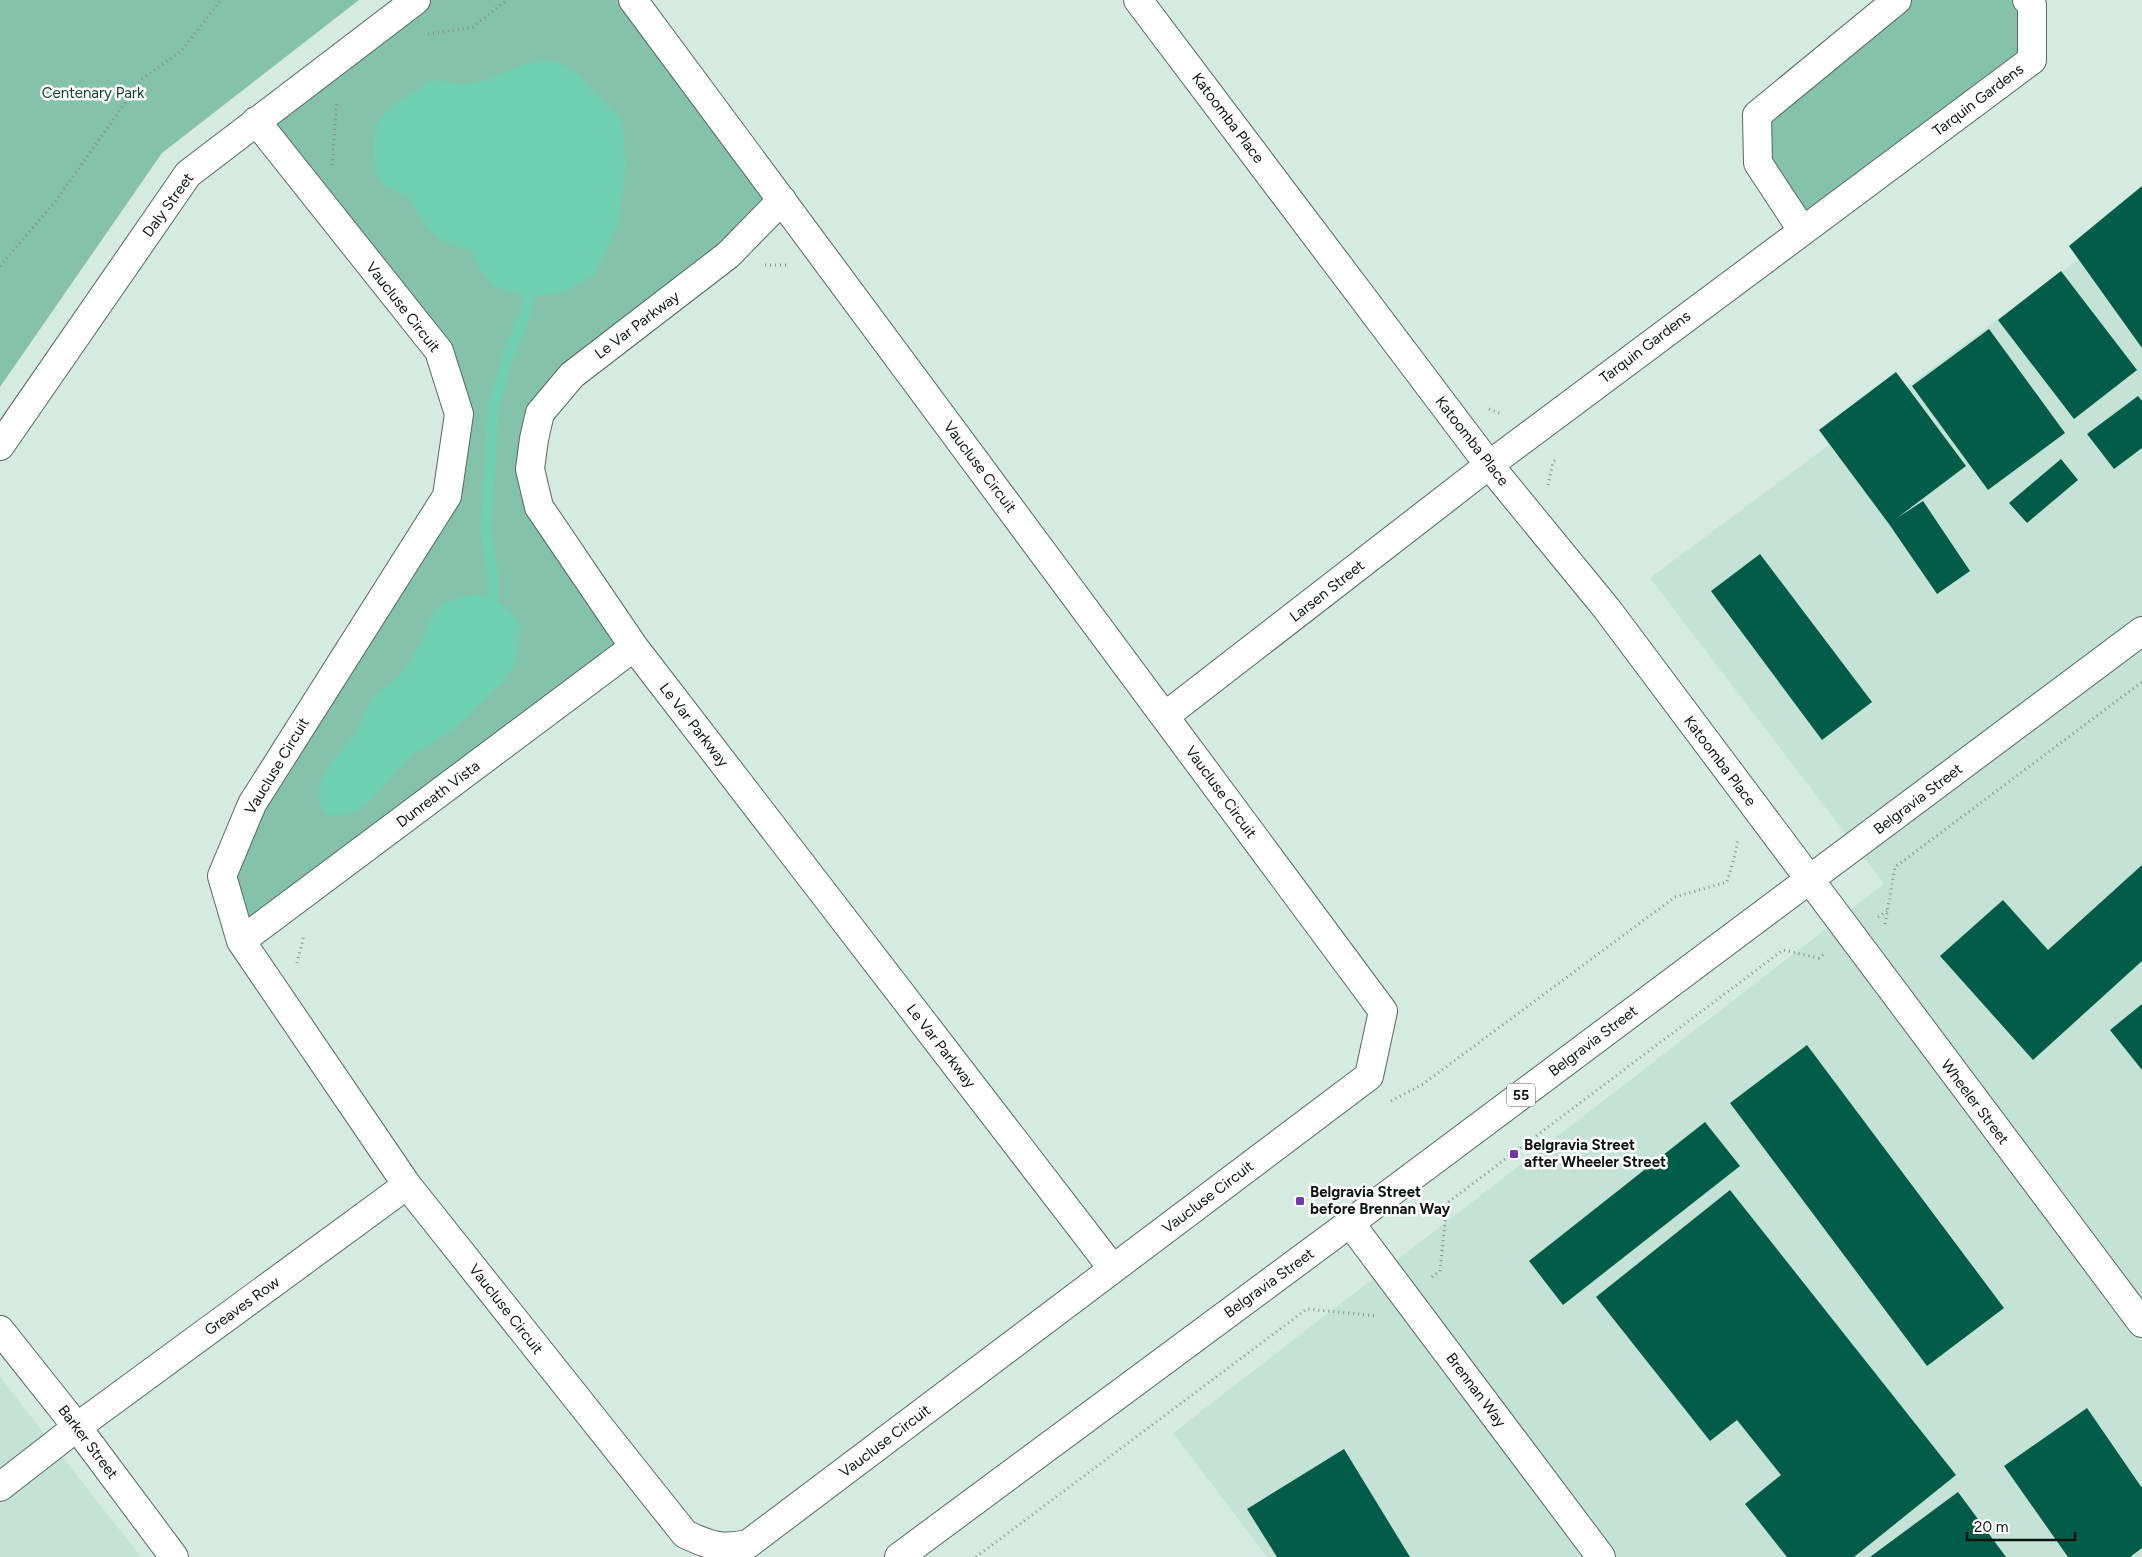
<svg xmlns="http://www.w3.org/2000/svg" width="2142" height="1557" viewBox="0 0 2142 1557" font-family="Figtree,sans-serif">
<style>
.built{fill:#c4e2d6}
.green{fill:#85c2ac}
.water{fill:#6ed0b0}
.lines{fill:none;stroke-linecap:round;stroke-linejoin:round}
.stream{stroke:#6ed0b0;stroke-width:11}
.building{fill:#015d47}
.street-casing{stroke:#566a62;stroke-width:30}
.primary-casing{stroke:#566a62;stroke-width:30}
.path{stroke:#82928c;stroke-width:3;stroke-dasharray:1 4;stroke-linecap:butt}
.street{stroke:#fff;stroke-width:28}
.primary{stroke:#fff;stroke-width:28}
.poi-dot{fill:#7337ad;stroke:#fff;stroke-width:2}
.labels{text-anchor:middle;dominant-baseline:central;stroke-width:5;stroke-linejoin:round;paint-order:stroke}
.shield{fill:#fff;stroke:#565b59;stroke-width:1}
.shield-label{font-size:14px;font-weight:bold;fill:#0d1512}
.park-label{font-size:15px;fill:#144033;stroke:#fff}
.street-label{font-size:15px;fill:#0d1512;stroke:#fff}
.poi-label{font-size:15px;font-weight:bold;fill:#0d1512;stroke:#fff;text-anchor:start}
</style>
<rect width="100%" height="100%" fill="#d5ebe2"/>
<path class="built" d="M2142,212V1557H1267L1173,1433L1884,884L1650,578Z
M0,1377L141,1557H0Z"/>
<path class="green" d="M0,0H359L162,153L0,387Z
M416,0H633L782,200L572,375L530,469L634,647L241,941L222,876L447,496L459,414L433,343L256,121Z
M1897,0H2017L2024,10L2023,55L1802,229L1758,163L1757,115Z"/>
<path class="water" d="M544,61L558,62L578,75L622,120L626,167L618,224L595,274L561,293L529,296L508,292L494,285L483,275L471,249C447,246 429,234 417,212C415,209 415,205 412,202C405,192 387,192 379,178C375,171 374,160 374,152C373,140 375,125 383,116C393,104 419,89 432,80L462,85L485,81L524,64Z
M478,594L493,599L510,611L520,626L518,650L513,668L504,681L454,729L411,756L366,805L348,814L335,815L324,812C307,783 336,758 353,736C362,725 364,710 372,699C378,692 386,688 393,682C403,673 411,659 418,648C426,637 427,620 436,610C447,599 464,596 478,594Z"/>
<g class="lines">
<path class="stream" d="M493,599V577L486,532L493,409L509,353L525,315L529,296"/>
</g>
<path class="building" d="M2142,186V348L2069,246Z
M2061,271L2137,370L2074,419L1998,320Z
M1989,329L2065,433L1988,490L1912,386Z
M1896,372L1966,466L1897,518L1923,501L1970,571L1937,594L1889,524L1819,430Z
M2138,396L2142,401V448L2114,469L2087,434Z
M2061,459L2078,480L2027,523L2009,503Z
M1760,554L1872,702L1822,740L1711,591Z
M2142,865V961L2033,1060L1940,956L2003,900L2048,950Z
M2142,1004V1070L2110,1030Z
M1807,1045L2004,1308L1927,1366L1730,1103Z
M1705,1122L1740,1166L1563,1305L1529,1261Z
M1730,1190L1956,1475L1854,1557H1787L1745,1504L1781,1475L1737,1420L1710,1441L1596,1297Z
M2087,1408L2142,1488V1548L2130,1557H2068L2004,1466Z
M1344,1449L1410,1557H1277L1247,1509Z
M1958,1492L2006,1557H1870Z"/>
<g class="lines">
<g class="street-casing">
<path id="street" d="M1138,0L1489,465L1607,609L2142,1323
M256,121L439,351L459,414L447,496L252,804L222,876L241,941L407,1185L685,1534C708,1545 722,1550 748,1544L1369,1076L1383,1011L633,0
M782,200L728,255L572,375L540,413L534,439L530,469L539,507L634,647L1113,1269
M1802,230L1758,163L1757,115L1897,0
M0,446L188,174L416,0
M1165,716L1489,465L2032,60V5L2027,0
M241,941L634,647
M1350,1223L1601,1557
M0,1330L77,1427L174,1557
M0,1487L77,1427L407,1185"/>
</g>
<g class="primary-casing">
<path id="primary" d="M899,1557L1350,1223L2142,631"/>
</g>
<path class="path" d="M428,34L473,27L507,0
M332,165L337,101
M765,265H789
M0,266L55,202L142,79L182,50L221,0
M1489,409L1502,414
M1548,485L1553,462L1557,458
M1878,917L1887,911
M1885,924L1895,867L2142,682
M297,963L304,935
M1391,1101L1423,1084L1675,897L1727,882L1735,855L1738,839
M1432,1277L1440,1271L1447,1203L1783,950L1819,958L1825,953
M976,1557L1307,1309L1378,1316"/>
<use href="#street" class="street"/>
<use href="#primary" class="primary"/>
</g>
<g class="poi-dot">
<rect x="1509" y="1149" width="10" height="10" rx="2.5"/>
<rect x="1295" y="1196" width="10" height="10" rx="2.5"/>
</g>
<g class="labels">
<rect class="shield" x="1507" y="1083.5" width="28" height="23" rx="4"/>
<g class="shield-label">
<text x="1521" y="1095">55</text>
</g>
<g class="park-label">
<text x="93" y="93">Centenary Park</text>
</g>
<g class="street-label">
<text transform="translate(1978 100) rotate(-37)">Tarquin Gardens</text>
<text transform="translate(1228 118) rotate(53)">Katoomba Place</text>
<text transform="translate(168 205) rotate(-54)">Daly Street</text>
<text transform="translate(403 307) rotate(52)">Vaucluse Circuit</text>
<text transform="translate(637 325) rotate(-37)">Le Var Parkway</text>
<text transform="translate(1645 347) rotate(-37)">Tarquin Gardens</text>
<text transform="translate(1472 441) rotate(52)">Katoomba Place</text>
<text transform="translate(980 467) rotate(53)">Vaucluse Circuit</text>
<text transform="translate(1327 591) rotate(-38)">Larsen Street</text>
<text transform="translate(694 725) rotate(52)">Le Var Parkway</text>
<text transform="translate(1720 761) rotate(53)">Katoomba Place</text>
<text transform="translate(277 766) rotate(-59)">Vaucluse Circuit</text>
<text transform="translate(1221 792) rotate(54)">Vaucluse Circuit</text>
<text transform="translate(438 794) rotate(-37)">Dunreath Vista</text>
<text transform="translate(1918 799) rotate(-37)">Belgravia Street</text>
<text transform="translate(1593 1041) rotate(-37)">Belgravia Street</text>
<text transform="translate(941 1046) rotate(52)">Le Var Parkway</text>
<text transform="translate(1975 1102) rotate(53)">Wheeler Street</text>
<text transform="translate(1208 1197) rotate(-37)">Vaucluse Circuit</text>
<text transform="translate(1269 1283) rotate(-36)">Belgravia Street</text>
<text transform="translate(242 1306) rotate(-36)">Greaves Row</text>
<text transform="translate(506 1309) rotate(52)">Vaucluse Circuit</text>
<text transform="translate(1476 1390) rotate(53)">Brennan Way</text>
<text transform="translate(885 1441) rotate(-37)">Vaucluse Circuit</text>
<text transform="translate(88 1442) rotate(53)">Barker Street</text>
</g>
<g class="poi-label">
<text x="1524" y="1145">Belgravia Street<tspan x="1524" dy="17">after Wheeler Street</tspan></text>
<text x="1310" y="1192">Belgravia Street<tspan x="1310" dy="17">before Brennan Way</tspan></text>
</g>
</g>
<path d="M1967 1532v8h108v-8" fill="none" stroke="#0d1512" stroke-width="2.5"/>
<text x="1974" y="1532" font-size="15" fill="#0d1512" stroke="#ffffff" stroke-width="4" paint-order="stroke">20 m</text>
</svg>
